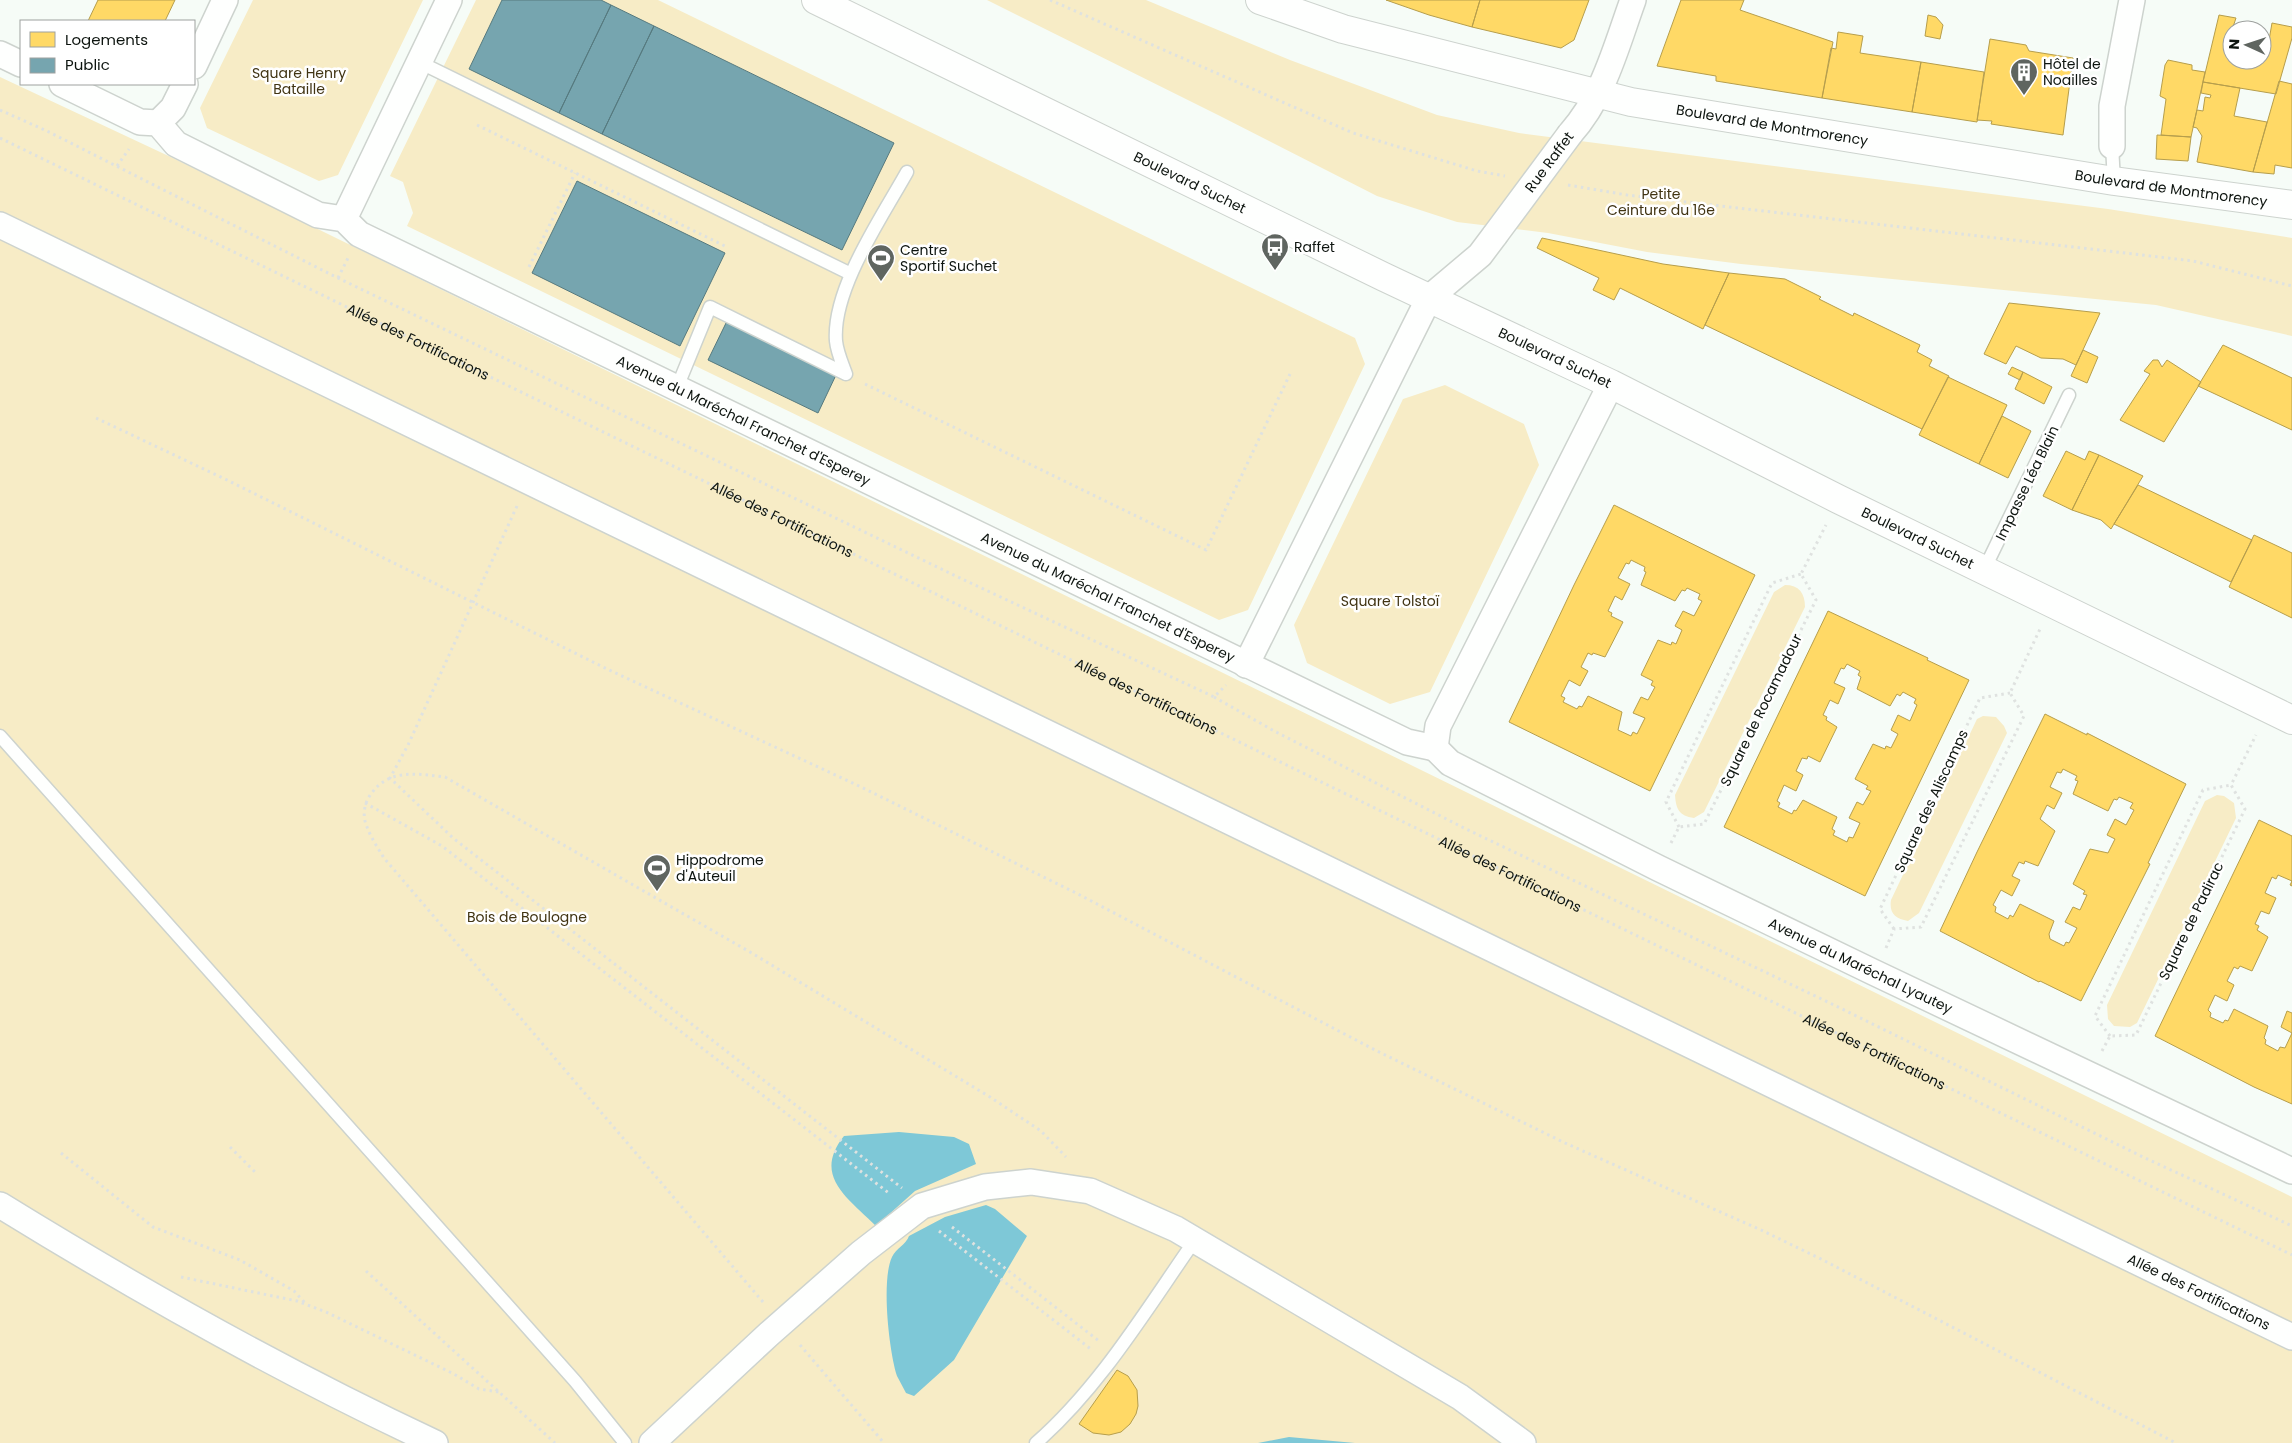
<svg xmlns="http://www.w3.org/2000/svg" width="2292" height="1443" viewBox="0 0 2292 1443" font-family="Poppins,sans-serif">
<style>
.green{fill:#f7ecc6}
.water{fill:#7ec8d7}
.homes{fill:#ffd966;stroke:#b69e4c;fill-rule:evenodd}
.public{fill:#76a5af;stroke:#567a7f}
.lines{fill:none;stroke-linecap:round;stroke-linejoin:round}
.lane-casing{stroke:#cdd3ce;stroke-width:15}
.street-casing{stroke:#cdd3ce;stroke-width:28}
.secondary-casing{stroke:#cdd3ce;stroke-width:30}
.primary-casing{stroke:#cdd3ce;stroke-width:30}
.path{stroke:#dfe2e0;stroke-width:3;stroke-dasharray:2.5 4;stroke-linecap:butt}
.lane{stroke:#fefffe;stroke-width:12}
.street{stroke:#fefffe;stroke-width:25}
.secondary{stroke:#fefffe;stroke-width:28}
.primary{stroke:#fefffe;stroke-width:28}
.street-bridge-casing{stroke:#cdd3ce;stroke-width:28;stroke-linecap:butt}
.street-bridge{stroke:#fefffe;stroke-width:25}
.labels{text-anchor:middle;dominant-baseline:central;stroke-width:5;stroke-linejoin:round;paint-order:stroke}
.poi-label{font-size:14px;fill:#0d140f;stroke:#fff;text-anchor:start}
.park-label{font-size:14px;fill:#413413;stroke:#fff}
.street-label{font-size:14px;fill:#0d140f;stroke:#fff}
</style>
<rect width="100%" height="100%" fill="#f6fcf7"/>
<path class="green" d="M253,0H423L338,175L319,181L207,128L200,108Z
M476,0H658L1355,338L1365,364L1248,610L1219,620L407,226L413,213L403,182L390,176Z
M987,0H1146L1290,60L1437,115L1519,133L2108,209L2292,238V336L2156,305L1741,264L1647,252L1548,233L1457,222L1377,196L1220,116Z
M0,77L175,159L2292,1197V1443H0Z
M1445,385L1524,424L1539,465L1430,692L1390,704L1307,663L1294,625L1403,399Z
M1785,585C1799,585 1805,593 1805,607L1704,812L1694,818C1679,816 1676,809 1675,795L1774,592Z
M1983,716L1996,717L2004,726L2007,733L1919,913L1908,921C1895,919 1889,913 1891,900L1977,719Z
M2217,795L2224,796L2234,803L2236,818L2137,1023L2130,1027L2114,1026L2108,1019L2107,1005L2205,801Z"/>
<path class="water" d="M899,1132L954,1137L969,1144L976,1164L915,1191L876,1226C848,1198 812,1176 844,1136Z
M986,1205L995,1209L1027,1236L954,1360L914,1396L906,1393C903,1387 900,1382 897,1376C889,1351 881,1280 892,1257C896,1248 906,1245 909,1236L945,1217Z
M1289,1437L1355,1443H1258Z"/>
<path class="homes" d="M98,0H175L165,21H88Z
M1386,0H1480L1472,27L1429,15Z
M1480,0H1589L1574,40L1561,48L1472,27Z
M1681,0H1744L1740,10L1833,42L1822,98L1716,81V76L1657,66Z
M1928,15L1936,17L1943,25L1940,39L1925,36Z
M2219,15L2236,18L2232,30V60H2262V45L2268,46L2272,23L2292,27V38L2276,94L2203,82Z
M1838,32L1863,36L1860,53L1921,62L1912,112L1822,98L1831,48L1836,49Z
M1990,39L2026,45L2029,51L2073,58L2063,135L1991,124L1992,121L1977,120Z
M2168,60L2192,65V70L2205,72L2191,137L2161,135L2166,99L2160,96L2165,65Z
M1921,62L1984,72L1977,122L1912,112Z
M2279,81L2292,84V168L2275,165L2274,174L2253,172Z
M2203,82L2240,88L2234,116L2267,122L2253,172L2197,162L2202,136L2197,128L2193,127L2197,110L2203,111L2205,97L2210,98L2211,95L2201,93Z
M2157,135L2191,137L2188,161L2156,159Z
M1542,238L1663,264L1729,273L1703,329L1620,288L1614,300L1593,290L1599,278L1537,248Z
M1729,273L1785,279L1821,297L1819,299L1853,316L1854,313L1920,345L1917,352L1932,360L1929,366L1949,376L1922,429L1705,325Z
M2009,303L2100,313L2076,365L2063,359L2041,358L2016,346L2006,364L1984,354Z
M2223,345L2292,378V430L2198,386Z
M2083,350L2098,357L2087,383L2071,376Z
M2153,360H2158L2162,367L2167,360L2201,382L2164,442L2120,420L2150,374L2144,371Z
M2012,367L2023,372L2020,380L2008,374Z
M2023,372L2052,387L2044,404L2015,389Z
M1948,377L2007,405L1979,464L1919,435Z
M2002,416L2031,431L2008,478L1979,464Z
M2066,451L2085,460L2089,451L2099,455L2072,510L2043,496Z
M2099,455L2143,476L2111,529L2101,520L2072,510Z
M2138,485L2252,540L2231,582L2114,524Z
M1614,505L1755,575L1650,791L1509,722L1574,585ZM1631,560L1645,567L1644,571L1646,572L1641,585L1675,601L1682,590L1685,591L1687,588L1700,594L1698,599L1702,601L1694,616L1683,611L1675,626L1682,630L1676,644L1672,642L1671,645L1658,640L1641,675L1653,681L1651,685L1655,687L1648,700L1641,697L1633,713L1645,718L1637,734L1633,732L1631,736L1618,730L1622,712L1588,696L1582,707L1579,706L1577,709L1563,702L1565,698L1561,696L1569,680L1580,686L1588,671L1581,667L1588,653L1592,655L1593,653L1605,657L1623,622L1611,616L1612,613L1608,611L1615,596L1622,600L1630,584L1618,578L1626,563L1629,564Z
M2254,535L2292,553V618L2229,587Z
M1828,611L1928,658L1927,660L1969,680L1865,896L1724,827ZM1847,664L1860,671L1858,675L1861,677L1857,689L1890,706L1897,694L1900,696L1903,692L1916,699L1914,703L1917,705L1910,721L1898,715L1891,730L1898,734L1891,748L1886,746L1885,749L1873,744L1855,779L1868,786L1866,789L1871,791L1863,805L1857,802L1849,818L1860,823L1853,838L1849,837L1847,842L1833,835L1835,831L1832,829L1837,817L1803,800L1796,811L1794,810L1792,814L1778,807L1780,803L1777,801L1784,785L1796,791L1803,775L1796,771L1802,758L1807,759L1808,756L1820,762L1837,727L1826,720L1827,717L1823,715L1830,700L1838,704L1845,688L1834,683L1841,668L1844,669Z
M2045,714L2087,735V733L2186,784L2148,863L2150,864L2081,1001L2040,981L2039,982L1940,931L1977,852ZM2063,769L2077,776L2075,780L2078,781L2073,794L2108,811L2114,799L2117,800L2119,797L2133,803L2130,808L2134,810L2126,825L2115,819L2107,835L2115,839L2108,853L2090,849L2073,884L2085,891L2083,894L2087,895L2080,910L2073,907L2065,922L2077,928L2069,943L2066,942L2064,946L2050,939L2049,934L2054,921L2020,904L2013,917L2010,915L2008,919L1995,912L1996,907L1993,905L2001,890L2012,896L2020,880L2012,876L2019,862L2024,864L2025,861L2038,866L2055,831L2040,819L2047,805L2054,809L2062,793L2050,787L2057,772L2061,773Z
M2259,820L2292,836V886L2290,885L2292,881L2278,875L2276,879L2272,877L2265,893L2276,898L2269,914L2261,911L2255,924L2259,926L2257,930L2268,937L2252,971L2240,966L2238,969L2234,967L2227,981L2234,985L2227,1001L2215,995L2208,1010L2211,1013L2210,1017L2223,1023L2225,1020L2228,1021L2234,1009L2268,1026L2264,1038L2266,1040L2265,1044L2278,1051L2280,1047L2285,1048L2292,1033L2281,1027L2287,1011L2292,1013V1104L2254,1087L2155,1036Z
M1117,1370L1128,1376L1137,1390L1138,1406L1136,1414L1130,1424L1121,1432L1109,1435L1093,1433L1079,1424Z"/>
<path class="public" d="M502,0H601L611,5L559,113L469,69Z
M611,5L654,26L602,134L559,113Z
M654,26L894,143L842,250L602,134Z
M577,181L725,253L680,346L532,273Z
M727,321L836,375L818,413L708,360Z"/>
<g class="lines">
<g class="lane-casing">
<path id="lane" d="M419,62L851,274
M2112,146L2114,181
M676,390L710,307L846,374C842,363 837,352 836,341C832,289 882,217 907,172
M1984,570L2069,395
M0,736L575,1381L625,1443
M1036,1443C1100,1387 1146,1310 1195,1240"/>
</g>
<g class="street-casing">
<g id="street">
<path d="M0,54L21,64"/>
<path d="M194,66L225,0"/>
<path id="s2" d="M62,84L140,122L158,123L176,144L318,215L344,219L359,234L1407,742L1435,748"/>
<path d="M158,123L173,108L185,84"/>
<path d="M1570,134C1604,96 1616,47 1633,0"/>
<path d="M2112,146V106L2132,0"/>
<path d="M344,219L449,0"/>
<path id="s3" d="M0,225L2292,1337"/>
<path d="M1246,665L1429,298L1480,255L1495,235"/>
<path id="s4" d="M1435,748L1450,763L1658,868L1873,972L2292,1171"/>
<path d="M1435,748L1438,726L1611,384"/>
<path d="M0,1205C141,1292 285,1373 435,1443"/>
<path d="M652,1443L769,1334L861,1253L922,1206L985,1187L1031,1182L1090,1191L1176,1229L1460,1397L1523,1443"/>
</g>
</g>
<g class="secondary-casing">
<g id="secondary">
<path id="s5" d="M1260,0L1343,29L1631,102L2114,181L2292,205"/>
</g>
</g>
<g class="primary-casing">
<g id="primary">
<path id="s6" d="M816,0L1384,277L1611,384L1838,499L2292,720"/>
</g>
</g>
<g class="path">
<path d="M1050,0L1353,133L1477,171L1505,176"/>
<path d="M0,110L47,131L338,278L962,579L1208,694L1214,697L1226,685"/>
<path d="M477,125L727,247"/>
<path id="s1" d="M0,138L2292,1255"/>
<path d="M117,166L129,149"/>
<path d="M1568,185L1627,195L2193,261L2292,286"/>
<path d="M529,267L575,173"/>
<path d="M338,278L348,258"/>
<path d="M865,384L1206,550L1290,374"/>
<path d="M96,418L227,480L607,669L859,786L1078,894L1375,1050L1565,1143L1761,1230L1821,1259L2176,1443"/>
<path d="M517,506L408,745L390,778L453,838L902,1188"/>
<path d="M1214,697L1276,732L1466,829L1834,1005L2143,1157L2292,1226"/>
<path d="M365,803L442,846L890,1194"/>
<path d="M1679,827L1666,802L1772,583L1801,574"/>
<path d="M1671,843L1679,827L1704,824L1816,600L1801,574L1826,525"/>
<path d="M1894,929L1880,909L1980,698L2010,693"/>
<path d="M1886,948L1894,929L1921,927L2024,716L2010,693L2040,629"/>
<path d="M2110,1036L2095,1016L2203,790L2231,785"/>
<path d="M2102,1051L2110,1036L2136,1035L2245,809L2231,785L2256,735"/>
<path d="M230,1147L255,1172"/>
<path d="M61,1153L153,1227L240,1260L294,1291L305,1303"/>
<path d="M952,1227L1099,1341"/>
<path d="M939,1231L1092,1350"/>
<path d="M366,1271L555,1443"/>
<path d="M181,1277L297,1301L326,1312L454,1374L479,1389L499,1392"/>
<path d="M763,1302L384,858C378,848 371,838 367,827C362,816 364,803 371,794C389,768 418,774 445,777L750,952L990,1097L1041,1131L1066,1157"/>
<path d="M800,1345L884,1443"/>
</g>
<use href="#lane" class="lane"/>
<use href="#street" class="street"/>
<use href="#secondary" class="secondary"/>
<use href="#primary" class="primary"/>
<g class="street-bridge-casing">
<g id="street-bridge">
<path id="s7" d="M1495,235L1570,134"/>
</g>
</g>
<use href="#street-bridge" class="street-bridge"/>
</g>
<defs>
<g id="building-pin" transform="scale(1.4375)"><path d="M0 17L-7.5 6A9.5 9.5 0 1 1 7.5 6Z" fill="#5f6560" stroke="#fff"/><path d="M-4-6H4V6H1V3H-1V6H-4ZM-2.5-4.3h1.7v1.8h-1.7ZM.8-4.3h1.7v1.8H.8ZM-2.5-1h1.7V.8h-1.7ZM.8-1h1.7V.8H.8Z" fill="#fff"/></g>
<g id="bus-pin" transform="scale(1.4375)"><path d="M0 17L-7.5 6A9.5 9.5 0 1 1 7.5 6Z" fill="#5f6560" stroke="#fff"/><path d="M-5-6H5V4H4V6H2V4H-2V6H-4V4H-5ZM-3.5-4V0h7V-4ZM-3.5 1.2v1.5H-2V1.2ZM2 1.2v1.5H3.5V1.2Z" fill="#fff"/></g>
<g id="stadium-pin" transform="scale(1.4375)"><path d="M0 17L-7.5 6A9.5 9.5 0 1 1 7.5 6Z" fill="#5f6560" stroke="#fff"/><path d="M0-5a6.5 5 0 1 0 0 10a6.5 5 0 1 0 0-10ZM-3.5-1.8h7v3.6h-7Z" fill="#fff"/></g>
</defs>
<g fill-rule="evenodd">
<use href="#building-pin" x="2024" y="72"/>
<use href="#bus-pin" x="1275" y="247"/>
<use href="#stadium-pin" x="881" y="258"/>
<use href="#stadium-pin" x="657" y="868"/>
</g>
<g class="labels">
<g class="poi-label">
<text x="2043" y="64">Hôtel de<tspan x="2043" dy="16">Noailles</tspan></text>
<text x="1294" y="247">Raffet</text>
<text x="900" y="250">Centre<tspan x="900" dy="16">Sportif Suchet</tspan></text>
<text x="676" y="860">Hippodrome<tspan x="676" dy="16">d'Auteuil</tspan></text>
</g>
<g class="park-label">
<text x="299" y="73">Square Henry<tspan x="299" dy="16">Bataille</tspan></text>
<text x="1661" y="194">Petite<tspan x="1661" dy="16">Ceinture du 16e</tspan></text>
<text x="1390" y="601">Square Tolstoï</text>
<text x="527" y="917">Bois de Boulogne</text>
</g>
<g class="street-label">
<text stroke="none"><textPath href="#s5" startOffset="528">Boulevard de Montmorency</textPath></text>
<text stroke="none"><textPath href="#s7" startOffset="91">Rue Raffet</textPath></text>
<text stroke="none"><textPath href="#s6" startOffset="416">Boulevard Suchet</textPath></text>
<text stroke="none"><textPath href="#s5" startOffset="932">Boulevard de Montmorency</textPath></text>
<text stroke="none"><textPath href="#s1" startOffset="465">Allée des Fortifications</textPath></text>
<text stroke="none"><textPath href="#s6" startOffset="821">Boulevard Suchet</textPath></text>
<text stroke="none"><textPath href="#s2" startOffset="766">Avenue du Maréchal Franchet d'Esperey</textPath></text>
<text transform="translate(2027 483) rotate(-64)">Impasse Léa Blain</text>
<text stroke="none"><textPath href="#s1" startOffset="870">Allée des Fortifications</textPath></text>
<text stroke="none"><textPath href="#s6" startOffset="1226">Boulevard Suchet</textPath></text>
<text stroke="none"><textPath href="#s2" startOffset="1171">Avenue du Maréchal Franchet d'Esperey</textPath></text>
<text stroke="none"><textPath href="#s1" startOffset="1275">Allée des Fortifications</textPath></text>
<text transform="translate(1761 710) rotate(-64)">Square de Rocamadour</text>
<text transform="translate(1931 801) rotate(-65)">Square des Aliscamps</text>
<text stroke="none"><textPath href="#s1" startOffset="1680">Allée des Fortifications</textPath></text>
<text transform="translate(2191 921) rotate(-64)">Square de Padirac</text>
<text stroke="none"><textPath href="#s4" startOffset="479">Avenue du Maréchal Lyautey</textPath></text>
<text stroke="none"><textPath href="#s1" startOffset="2085">Allée des Fortifications</textPath></text>
<text stroke="none"><textPath href="#s3" startOffset="2444">Allée des Fortifications</textPath></text>
</g>
</g>
<rect x="20" y="20" width="175" height="65" fill="#ffffff" stroke="#9ea19f"/>
<rect x="30" y="32" width="25" height="15" fill="#ffd966" stroke="#9ea19f"/>
<text x="65" y="45" font-size="15" fill="#0d140f">Logements</text>
<rect x="30" y="58" width="25" height="15" fill="#76a5af" stroke="#9ea19f"/>
<text x="65" y="70" font-size="15" fill="#0d140f">Public</text>
<g transform="translate(2247 45) rotate(273)"><circle r="24" fill="#ffffff" stroke="#9ea19f"/>
<path d="M0-4L9 19L0 12L-9 19Z" fill="#5f6560"/>
<text y="-8" font-size="14" font-weight="bold" text-anchor="middle" fill="#0d140f">N</text>
</g>
</svg>
